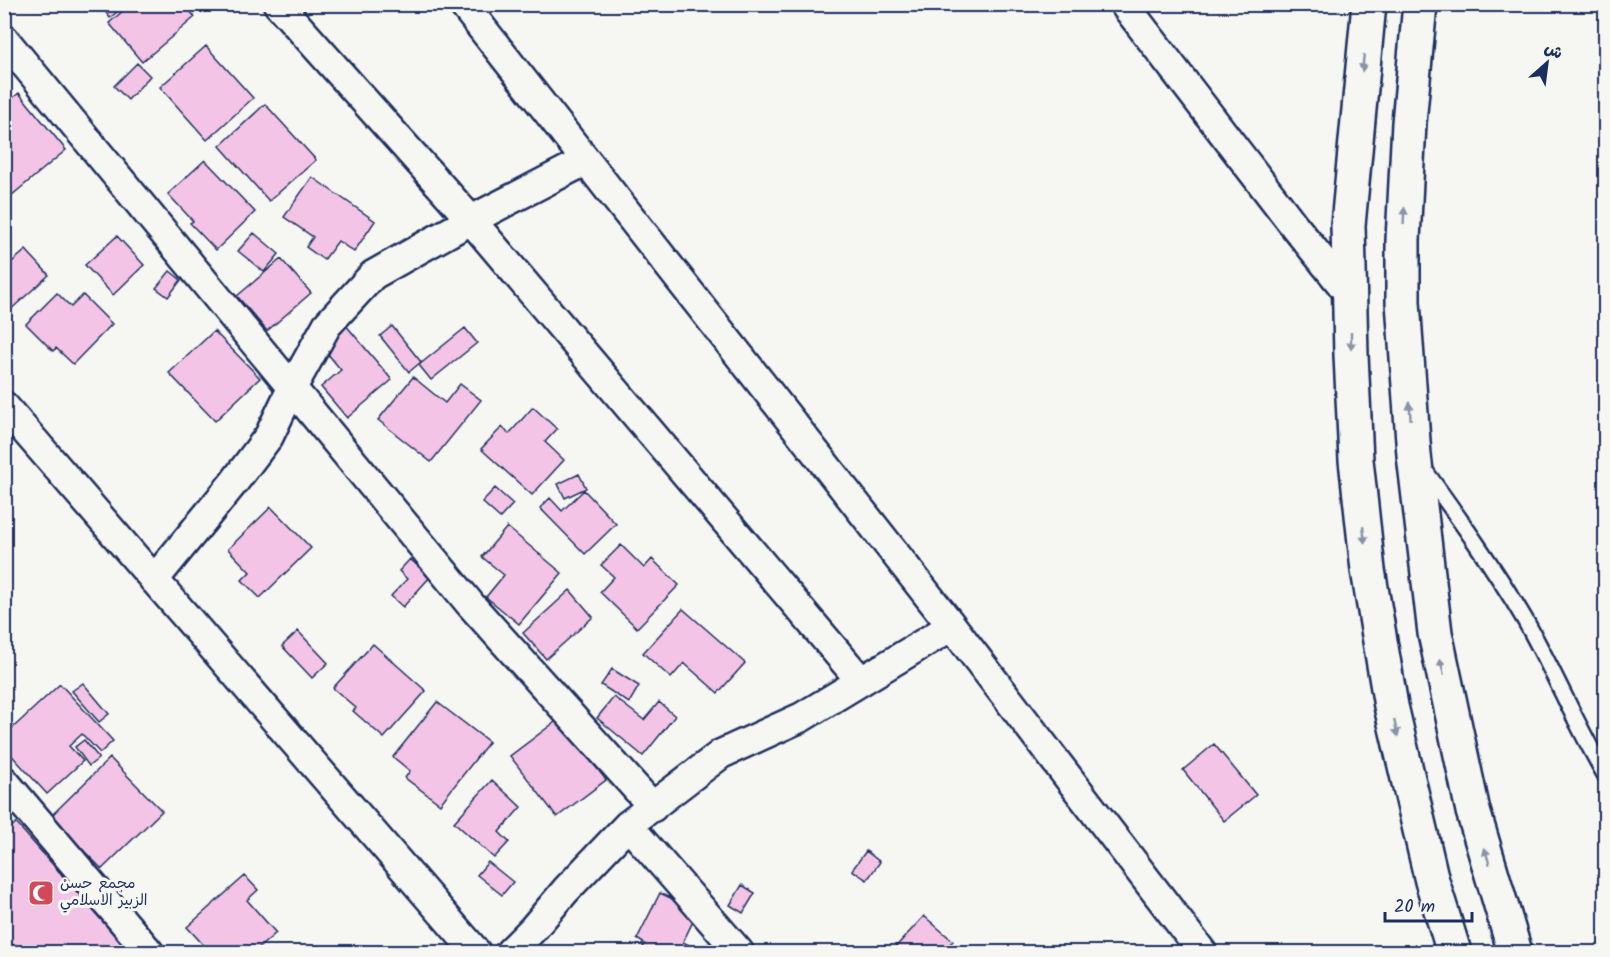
<svg xmlns="http://www.w3.org/2000/svg" width="1610" height="957" viewBox="0 0 1610 957" font-family="Kalam,'Playpen Sans Arabic',sans-serif">
<style>
.building{fill:#f4c4e6;stroke:#1b2f5e;stroke-width:1.5}
.lines{fill:none;stroke-linecap:round;stroke-linejoin:round}
.service-casing{stroke:#1b2f5e;stroke-width:20}
.minor-casing{stroke:#1b2f5e;stroke-width:33}
.secondary-casing{stroke:#1b2f5e;stroke-width:38}
.service{stroke:#f6f6f2;stroke-width:15}
.minor{stroke:#f6f6f2;stroke-width:28}
.secondary{stroke:#f6f6f2;stroke-width:33}
.oneway{fill:#8892a8}
.labels{text-anchor:middle;dominant-baseline:central;stroke-width:6;stroke-linejoin:round;paint-order:stroke}
.poi-label{font-size:15px;fill:#1b2f5e;stroke:#f6f6f2;text-anchor:start}
</style>
<rect width="100%" height="100%" fill="#f6f6f2"/>
<filter id="ink" filterUnits="userSpaceOnUse"><feTurbulence type="fractalNoise" baseFrequency=".0167" numOctaves="2"/><feDisplacementMap in="SourceGraphic" scale="12" xChannelSelector="R" yChannelSelector="G"/><feConvolveMatrix kernelMatrix="1 2 1 2 8 2 1 2 1" color-interpolation-filters="sRGB"/></filter>
<g filter="url(#ink)">
<path class="building" d="M101,4H126L110,18L100,5Z
M131,4H184L195,17L142,62L109,23Z
M206,46L253,98L207,140L160,87Z
M137,63L150,76L128,100L114,86Z
M19,93L66,150L11,196L4,188V105Z
M265,104L316,160L269,201L220,146Z
M205,160L255,212L216,250L190,223L193,221L168,194Z
M312,177L375,221L354,252L338,241L324,260L306,247L313,237L284,217Z
M254,233L279,254L264,272L238,251Z
M117,236L144,265L113,295L85,265Z
M26,250L49,275L8,312L4,307V265L6,267Z
M281,259L311,293L267,331L237,296Z
M170,271L181,280L168,297L156,288Z
M57,293L71,307L83,295L112,324L73,364L56,348L53,351L26,324Z
M339,317L392,380L347,418L321,387L341,370L314,337Z
M392,326L421,362L409,372L380,336Z
M465,328L477,343L431,380L419,365Z
M214,331L260,378L215,421L169,373Z
M413,377L445,403L460,384L481,400L431,462L378,420Z
M533,407L557,429L545,442L564,460L532,495L481,449L502,427L509,434Z
M579,474L586,488L565,498L558,484Z
M495,488L513,504L500,518L482,502Z
M584,490L616,524L585,554L540,508L550,498L562,511Z
M271,507L311,548L260,598L242,580L250,572L228,549Z
M507,527L562,573L519,624L486,597L504,575L482,557Z
M621,545L644,568L652,559L679,585L637,628L600,592L614,577L601,565Z
M410,559L430,577L403,607L391,596L407,579L399,571Z
M570,590L593,617L546,659L523,633Z
M683,609L745,663L718,693L684,663L671,678L643,653Z
M298,631L328,663L312,678L282,646Z
M373,644L426,691L384,738L353,711L356,708L333,688Z
M612,669L639,686L629,703L601,685Z
M83,683L109,714L99,722L72,691Z
M60,684L113,741L100,753L82,734L69,746L83,761L47,794L4,747V736Z
M614,697L644,720L659,702L675,716L643,756L597,718Z
M437,702L489,742L440,804L405,778L410,771L393,757Z
M559,719L606,780L557,817L510,756Z
M84,740L99,758L89,766L75,747Z
M1214,744L1256,795L1224,821L1183,770Z
M110,758L162,811L102,869L50,817Z
M492,780L521,807L499,832L509,842L494,858L454,822Z
M16,823L130,952H4V833Z
M866,851L880,862L867,880L852,870Z
M488,862L513,882L502,895L477,875Z
M245,876L258,890L247,900L276,933L254,952H210L187,927Z
M742,885L755,893L743,913L730,905Z
M660,893L698,911L683,942L703,952L707,944L718,949L717,952H640L645,944L637,939Z
M924,916L953,941L950,944L959,952H891Z"/>
<g class="lines">
<g class="service-casing">
<path id="service" d="M1422,467C1458,517 1494,567 1525,620C1554,671 1576,725 1606,776"/>
</g>
<g class="minor-casing">
<path id="minor" d="M278,4L471,220L861,681
M463,4L952,626L1202,952
M1124,4L1296,228L1351,296
M4,39L471,605L653,807
M4,406L476,952
M154,580L235,481L269,436L292,388L327,325L373,275L471,220L585,161
M4,781L149,952
M628,825L739,952
M510,952L532,930L566,890L628,825L721,754L802,717L952,626"/>
</g>
<g class="secondary-casing">
<path id="secondary" d="M1369,4L1348,225L1351,355L1356,460L1368,570L1391,706L1432,881L1454,952
M1420,4L1409,123L1403,240V302L1414,455L1435,633L1473,811L1515,952"/>
</g>
<use href="#service" class="service"/>
<use href="#minor" class="minor"/>
<use href="#secondary" class="secondary"/>
</g>
<defs><path id="oneway-solid" d="M-6-.8H1V-3.2L6.5 0L1 3.2V.8H-6Z" transform="scale(1.5)"/></defs>
<g class="oneway">
<use href="#oneway-solid" transform="translate(1363 63) rotate(96)"/>
<use href="#oneway-solid" transform="translate(1404 216) rotate(-87)"/>
<use href="#oneway-solid" transform="translate(1351 341) rotate(90)"/>
<use href="#oneway-solid" transform="translate(1410 411) rotate(-94)"/>
<use href="#oneway-solid" transform="translate(1364 535) rotate(84)"/>
<use href="#oneway-solid" transform="translate(1442 667) rotate(-102)"/>
<use href="#oneway-solid" transform="translate(1396 728) rotate(77)"/>
<use href="#oneway-solid" transform="translate(1487 856) rotate(-107)"/>
</g>
</g>
<defs>
<g id="mosque-square" transform="scale(1.35)"><rect x="-9" y="-9" width="18" height="18" rx="4" fill="#d1495b" stroke="#f6f6f2"/><path d="M3.5-4.9A6 6 0 1 0 3.5 4.9A5 5 0 1 1 3.5-4.9Z" fill="#fff"/></g>
</defs>
<g fill-rule="evenodd">
<use href="#mosque-square" x="41" y="893"/>
</g>
<g class="labels">
<g class="poi-label">
<text x="60" y="884">مجمع حسن<tspan x="60" dy="17">الزبير الاسلامي</tspan></text>
</g>
</g>
<rect width="1610" height="957" fill="none" stroke="#f6f6f2" stroke-width="24"/>
<rect x="12" y="12" width="1586" height="933" fill="none" stroke="#1b2f5e" stroke-width="2" filter="url(#ink)"/>
<g transform="translate(1547 63) rotate(28)" stroke="#f6f6f2" stroke-width="4.5" paint-order="stroke">
<path d="M0-4.5L10 22L0 15L-10 22Z" fill="#1b2f5e"/>
<text y="-9" font-size="16" font-weight="bold" text-anchor="middle" fill="#1b2f5e">ش</text>
</g>
<path d="M1385 912v9h87v-9" fill="none" stroke="#1b2f5e" stroke-width="3"/>
<text x="1394" y="912" font-size="18" fill="#1b2f5e" stroke="#f6f6f2" stroke-width="4.5" paint-order="stroke">20 m</text>
</svg>
